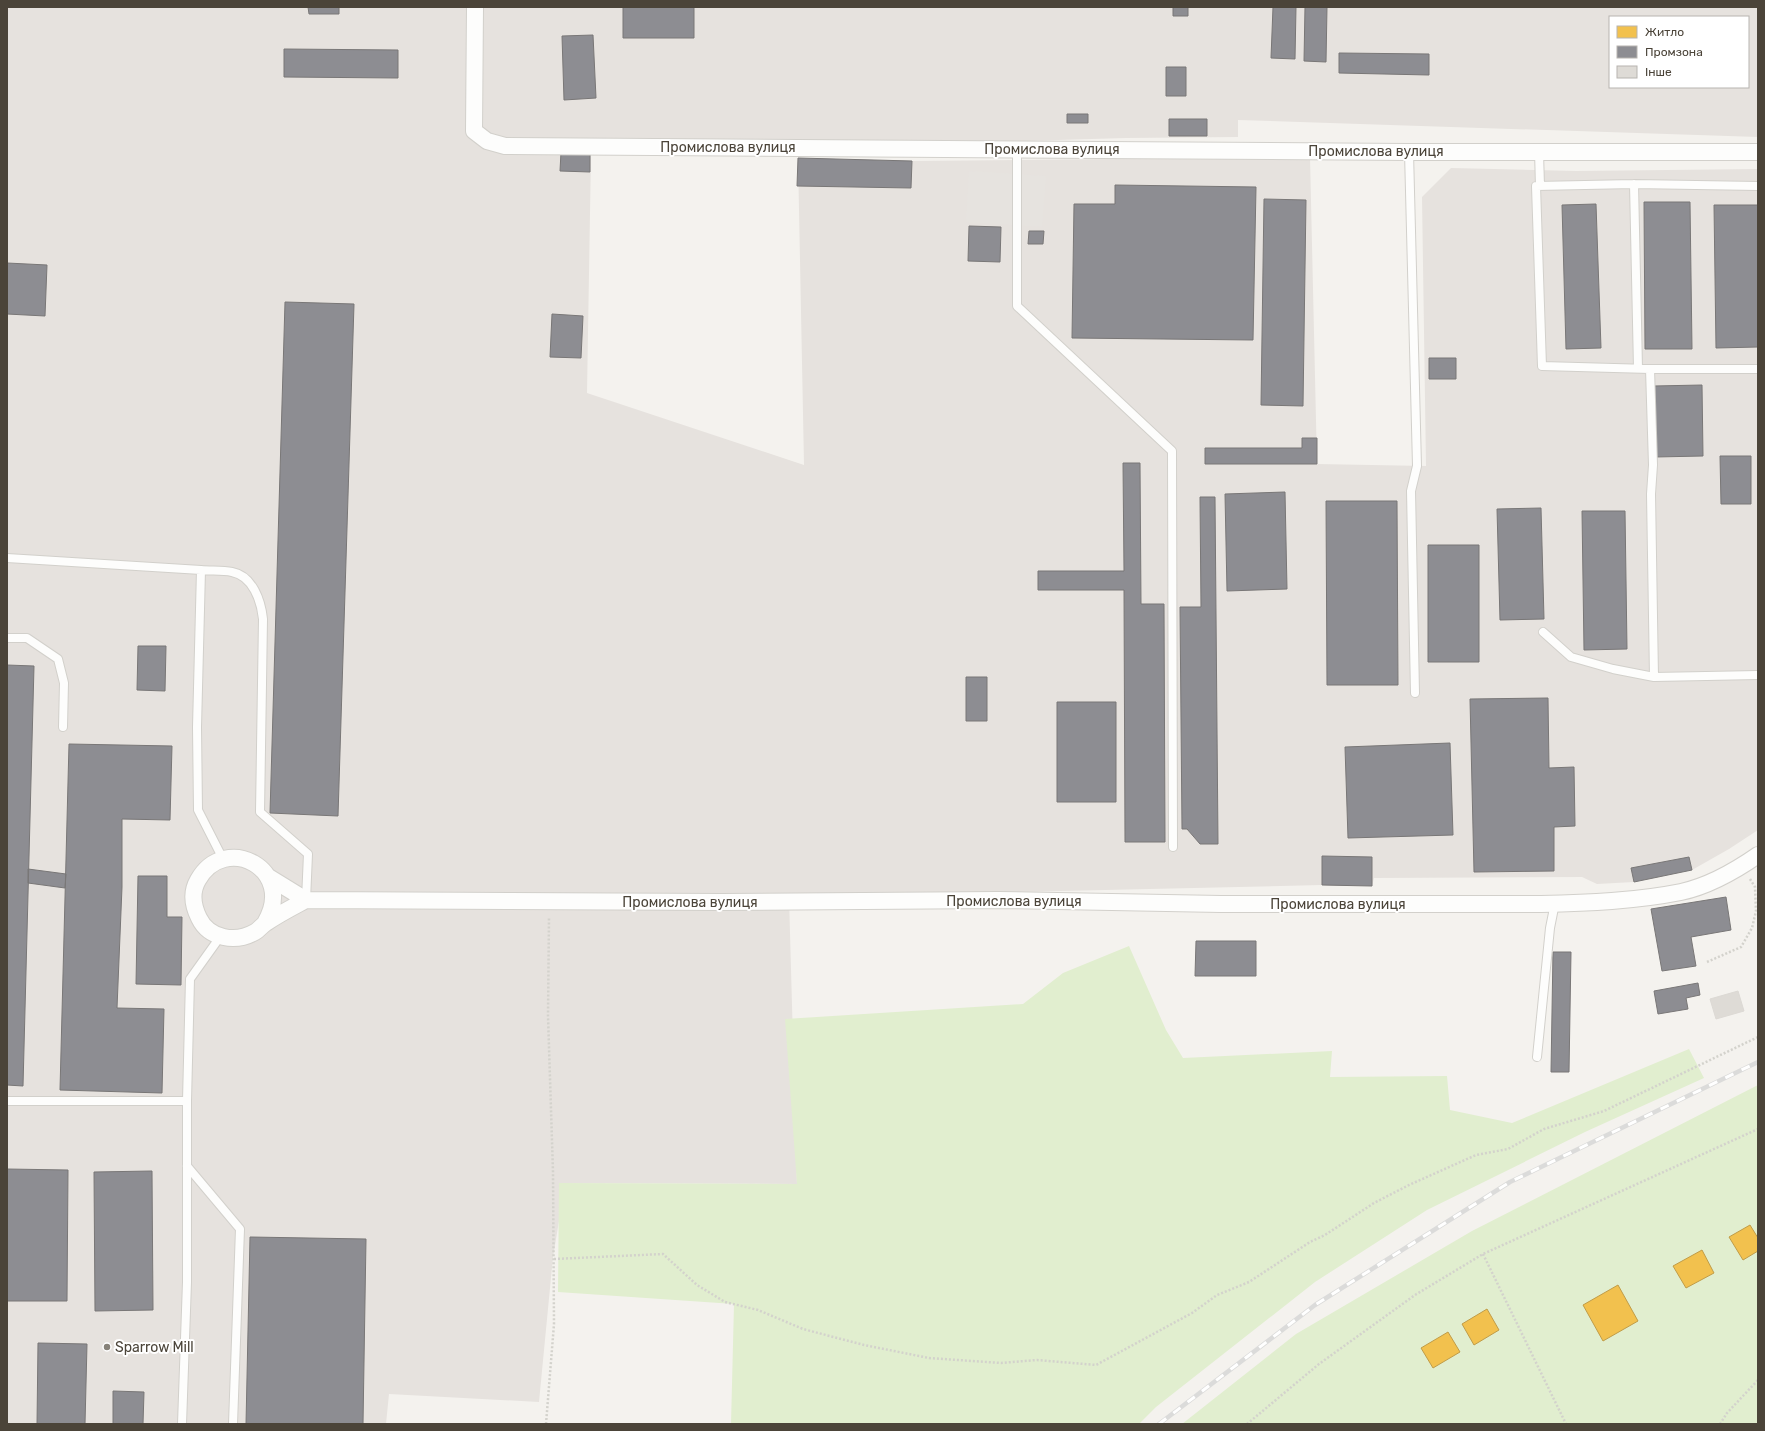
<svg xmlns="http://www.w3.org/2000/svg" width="1765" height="1431" viewBox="0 0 1765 1431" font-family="Rubik,sans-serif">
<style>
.industrial{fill:#e6e2de;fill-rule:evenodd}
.green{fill:#e1eecf}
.parking{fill:#e6e3df}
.homes{fill:#f2c14e;stroke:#c09c48}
.industry{fill:#8d8d92;stroke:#797777}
.building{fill:#dedbd6;stroke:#dcd9d4}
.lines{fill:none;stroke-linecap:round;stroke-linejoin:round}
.service-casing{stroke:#d2d0cb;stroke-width:10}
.minor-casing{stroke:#d2d0cb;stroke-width:18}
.path{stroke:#d3d2cc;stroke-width:2.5;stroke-dasharray:2 2;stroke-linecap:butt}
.service{stroke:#fdfdfc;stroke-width:8}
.minor{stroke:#fdfdfc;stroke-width:16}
.rail-casing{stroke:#dbdbda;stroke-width:4.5}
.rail{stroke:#fff;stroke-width:3;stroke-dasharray:9;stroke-linecap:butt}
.poi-dot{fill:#868178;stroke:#fff;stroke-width:1.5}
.labels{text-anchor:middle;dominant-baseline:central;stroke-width:4;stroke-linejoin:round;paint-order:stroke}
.street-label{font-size:14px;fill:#4b4439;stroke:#fff}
.poi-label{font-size:14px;fill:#4b4439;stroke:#fff;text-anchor:start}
</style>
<rect width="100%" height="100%" fill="#f4f2ee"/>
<path class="industrial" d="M7,7H1758V137L1238,120V137L1126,138L591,154L587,393L804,465L798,158L912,161L1310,157L1317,464L1426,466L1422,197L1451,168L1576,171L1758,169V830L1729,849L1692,870L1634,882L1597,884L1582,877L1374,878L1372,886L1322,885L789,897L797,1184L559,1183V1221L553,1257L539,1402L389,1394L386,1424H7ZM1610,17H1748V87H1610Z"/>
<path class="green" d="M1129,946L1166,1030L1183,1058L1332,1051L1330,1077L1447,1076L1450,1110L1512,1123L1689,1049L1704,1078L1585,1132L1427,1210L1315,1282L1156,1407L1139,1424H731L734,1304L558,1292L559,1183L797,1184L785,1019L1023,1004L1063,973Z
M1758,1085V1424H1182L1296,1334L1472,1231Z"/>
<path class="parking" d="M969,171L1046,176L1042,227L966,222Z"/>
<path class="homes" d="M1750,1225L1758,1238V1251L1743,1260L1729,1237Z
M1702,1250L1714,1273L1686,1288L1673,1266Z
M1618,1285L1638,1321L1603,1341L1583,1305Z
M1487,1309L1499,1330L1474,1345L1462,1324Z
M1448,1332L1460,1352L1433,1368L1421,1348Z"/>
<path class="industry" d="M308,7H339V14H309Z
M623,7H694V38H623Z
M1173,7H1188V16H1173Z
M1273,7H1296L1295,59L1271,58Z
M1305,7H1327L1326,62L1304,61Z
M593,35L596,98L564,100L562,36Z
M284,49L398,50V78L284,77Z
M1339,53L1429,54V75L1339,73Z
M1166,67H1186V96H1166Z
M1067,114H1088V123H1067Z
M1169,119H1207V136H1169Z
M561,152L590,154V172L560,171Z
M798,158L912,161L911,188L797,186Z
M1115,185L1256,187L1253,340L1072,338L1074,204H1115Z
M1264,199L1306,200L1303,406L1261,405Z
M1644,202H1690L1692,349H1645Z
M1596,204L1601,348L1566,349L1562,205Z
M1714,205H1758V347L1716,348Z
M969,226L1001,227L1000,262L968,261Z
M1029,231H1044L1043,244H1028Z
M7,263L47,265L45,316L7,314Z
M285,302L354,304L338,816L270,813Z
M552,314L583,316L581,358L550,357Z
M1429,358H1456V379H1429Z
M1702,385L1703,456L1655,457L1654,386Z
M1302,438H1317V464H1205V448H1302Z
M1720,456H1751V504H1721Z
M1123,463H1140L1141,604H1164L1165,842H1125L1124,590H1038V571H1124Z
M1285,492L1287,589L1227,591L1225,494Z
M1200,497H1215L1218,844H1200L1187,829H1182L1180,607H1201Z
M1326,501H1397L1398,685H1327Z
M1541,508L1544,619L1500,620L1497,509Z
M1582,511H1625L1627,649L1584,650Z
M1428,545H1479V662H1428Z
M138,646H166L165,691L137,690Z
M7,665L34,666L23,1086L7,1085Z
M966,677H987V721H966Z
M1548,698L1549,768L1574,767L1575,826L1554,827V871L1474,872L1470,699Z
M1057,702H1116V802H1057Z
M1450,743L1453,835L1348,838L1345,747Z
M69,744L172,746L170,820L122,819V887L117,1008L164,1009L162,1093L60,1090Z
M1322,856L1372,857V886L1322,885Z
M1689,857L1692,870L1634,882L1631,868Z
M28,869L66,874L65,888L28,883Z
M138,876H167V917H182L181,985L136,984Z
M1726,897L1731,930L1691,937L1696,966L1662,971L1651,909Z
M1196,941H1256V976H1195Z
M1553,952H1571L1569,1072H1551Z
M1698,983L1700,995L1686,998L1688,1009L1658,1014L1654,991Z
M7,1169L68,1170L67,1301H7Z
M152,1171L153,1310L95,1311L94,1172Z
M250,1237L366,1239L363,1424H246Z
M38,1343L87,1344L85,1424H37Z
M113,1391L144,1392L143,1424H113Z"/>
<path class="building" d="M1738,991L1744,1011L1716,1019L1710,999Z"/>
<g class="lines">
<g class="service-casing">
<path id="service" d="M1017,149V306L1172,451L1173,847
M1409,152L1417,466L1411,491L1415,693
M1539,152L1540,186
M1634,184L1536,186L1542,366L1650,369
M1638,368L1634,184L1758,186
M1758,369H1650L1653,465L1651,494L1654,677L1758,675
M7,558L201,570L197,727L198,810L223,859
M201,570C211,571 222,570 232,572C253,576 261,601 263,619L260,812L308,854L306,900
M1543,632L1571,657L1613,669L1654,677
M7,638H27L58,659L64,683L63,727
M1537,1057L1550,928L1555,903
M7,1101H187
M187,1166L240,1229L233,1424
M182,1424L187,1282V1101L190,979L220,937"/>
</g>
<g class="minor-casing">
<path id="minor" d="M475,7L474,131L487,141L505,146L1409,152H1758
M267,876L306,900L721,902L998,900L1221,904H1541C1588,903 1636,901 1681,892C1709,886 1735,871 1758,855
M265,923C297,869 225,832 198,880C191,892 193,906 199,918C209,939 236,943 255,932C259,930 262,925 266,923C279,914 293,907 306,900"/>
</g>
<path class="path" d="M1707,962L1741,947L1752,928L1756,911L1755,887L1750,879
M1483,1254L1566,1424
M554,1259L663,1254L697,1285L725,1302L758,1310L803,1329L864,1345L929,1358L1001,1363L1037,1360L1096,1365L1192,1313L1217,1295L1249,1282L1310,1242L1325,1235L1374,1203L1409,1185L1476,1155L1508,1149L1544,1129L1604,1111L1758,1037
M546,1424L554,1324L553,1172L548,1016L549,917
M1247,1424L1319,1364L1415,1295L1483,1254L1758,1129
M1720,1424L1727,1413L1758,1380"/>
<use href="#service" class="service"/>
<use href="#minor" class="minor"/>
<g class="rail-casing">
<path id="rail" d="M1159,1424L1315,1305L1510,1182L1758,1062"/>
</g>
<use href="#rail" class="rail"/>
</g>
<circle class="poi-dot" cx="107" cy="1347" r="4"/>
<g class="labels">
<g class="street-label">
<text x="728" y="147">Промислова вулиця</text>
<text x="1052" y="149">Промислова вулиця</text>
<text x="1376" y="151">Промислова вулиця</text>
<text x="1014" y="901">Промислова вулиця</text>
<text x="690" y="902">Промислова вулиця</text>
<text x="1338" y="904">Промислова вулиця</text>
</g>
<g class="poi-label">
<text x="115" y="1347">Sparrow Mill</text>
</g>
</g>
<rect width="1765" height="1431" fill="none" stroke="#4b4439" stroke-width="16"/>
<rect x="1609" y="16" width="140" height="72" fill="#ffffff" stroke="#b7b4b0"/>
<rect x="1617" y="26" width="20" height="12" fill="#f2c14e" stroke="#b7b4b0"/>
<text x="1645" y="36" font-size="12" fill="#4b4439">Житло</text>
<rect x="1617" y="46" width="20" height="12" fill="#8d8d92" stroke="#b7b4b0"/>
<text x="1645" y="56" font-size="12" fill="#4b4439">Промзона</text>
<rect x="1617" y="66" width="20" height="12" fill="#dedbd6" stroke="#b7b4b0"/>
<text x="1645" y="76" font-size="12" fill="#4b4439">Інше</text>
</svg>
